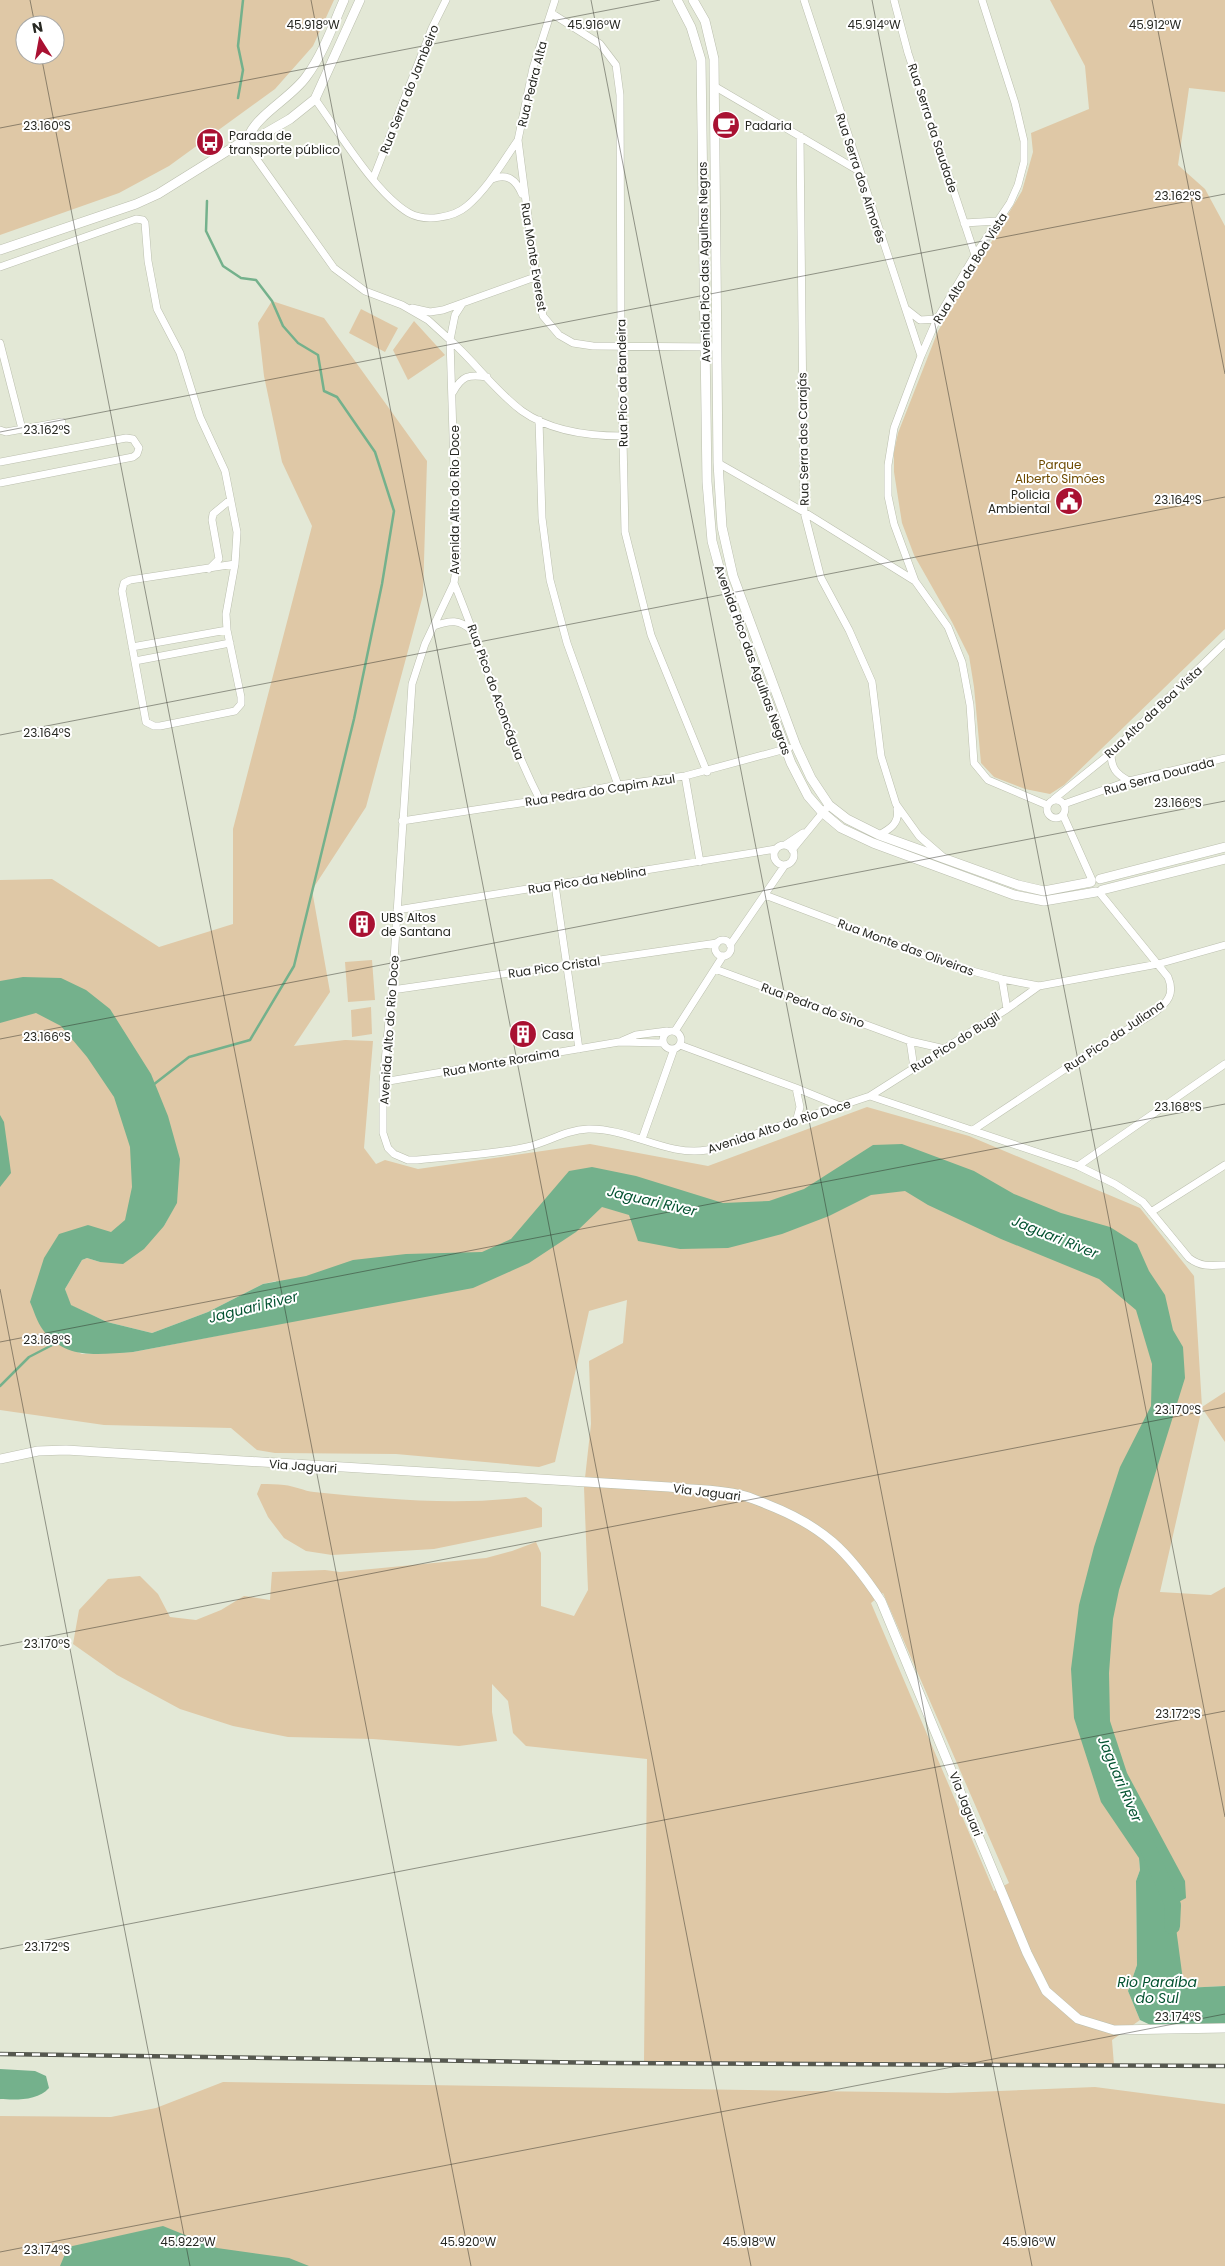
<svg xmlns="http://www.w3.org/2000/svg" width="1225" height="2266" viewBox="0 0 1225 2266" font-family="Poppins,sans-serif">
<style>
.green{fill:#dfc8a6;fill-rule:evenodd}
.water{fill:#74b18c}
.lines{fill:none;stroke-linecap:round;stroke-linejoin:round}
.stream{stroke:#74b18c;stroke-width:2.5}
.river{stroke:#74b18c;stroke-width:16}
.minor-casing{stroke:#bbbfae;stroke-width:8}
.tertiary-casing{stroke:#bbbfae;stroke-width:10}
.minor{stroke:#fff;stroke-width:7}
.tertiary{stroke:#fff;stroke-width:9}
.rail-casing{stroke:#56584f;stroke-width:4.5}
.rail{stroke:#fff;stroke-width:2.5;stroke-dasharray:8;stroke-linecap:butt}
.ticks{fill:none;stroke:#272822;stroke-width:1;stroke-opacity:0.45}
.labels{text-anchor:middle;dominant-baseline:central;stroke-width:4;stroke-linejoin:round;paint-order:stroke}
.street-label{font-size:12px;fill:#272822;stroke:#fff}
.poi-label{font-size:12px;fill:#272822;stroke:#fff;text-anchor:start}
.park-label{font-size:12px;fill:#6e4b01;stroke:#fff}
.water-label{font-size:14px;font-style:italic;fill:#045331;stroke:#fff}
.ticks-label{font-size:12px;text-anchor:middle;fill:#272822;stroke:#fff;stroke-width:4;stroke-linejoin:round;paint-order:stroke}
</style>
<rect width="100%" height="100%" fill="#e3e8d6"/>
<path class="green" d="M0,0H334L313,46L275,89L169,166L119,193L0,235ZM25,25H55V55H25Z
M1050,0H1225V92L1189,88L1178,165L1205,189L1225,226V629L1064,785L1050,794L1025,789L994,777L981,763L974,687L969,656L952,622L914,555L902,523L894,472V452L898,433L938,331L1022,191L1033,152L1031,133L1089,109L1085,66Z
M272,301L324,318L427,461L423,595L366,807L312,890L330,992L294,1046L345,1040L373,1041L364,1148L376,1164L385,1160L418,1169L590,1144L708,1166L867,1107L969,1136L1140,1208L1194,1276L1202,1407L1225,1392V1442L1202,1408L1160,1592L1211,1595L1225,1587V1986L1184,1988L1181,1971L1139,1858L1140,1870L1136,1881L1137,1965L1128,1991L1140,2020L1112,2040L1114,2065L644,2063L647,1759L526,1746L513,1733L508,1701L492,1684V1712L497,1741L459,1746L373,1739L288,1737L233,1726L180,1709L117,1675L73,1644L79,1610L108,1579L140,1576L158,1594L170,1617L196,1620L221,1610L244,1596L270,1600L272,1572L325,1570L340,1572L486,1558L512,1551L536,1542L541,1553V1606L574,1616L588,1590L584,1487L591,1424L589,1361L623,1343L627,1300L589,1311L555,1462L539,1467L396,1454L275,1453L257,1450L231,1428L104,1425L0,1410V880L52,879L159,947L233,924V829L312,526L282,462L264,376L258,323ZM176,1203L164,1226L100,1262L87,1258L82,1260L65,1289L70,1305L107,1322L152,1333L208,1312L263,1284L276,1281L273,1325L133,1352L82,1354L56,1343L42,1328L88,1225L118,1245ZM883,1593L1009,1883L994,1891L871,1603Z
M361,309L398,328L385,352L349,333Z
M414,321L445,355L408,380L393,350Z
M372,960L375,1000L348,1002L345,962Z
M371,1007L372,1034L352,1037L351,1010Z
M261,1484C269,1484 277,1484 284,1485C295,1486 304,1491 314,1492C384,1499 456,1506 526,1497L542,1508V1527L434,1549L332,1555L306,1551L284,1538L268,1517L257,1494Z
M223,2082L948,2093L1095,2087L1225,2104V2266H0V2116L111,2117L156,2108Z"/>
<path class="water" d="M23,977L61,978L86,990L110,1009L151,1074L168,1116L180,1159L177,1203L164,1226L144,1249L123,1264L100,1262L87,1258L82,1260L65,1289L71,1305L107,1322L152,1333L208,1312L263,1284L306,1276L353,1260L406,1254L482,1252L511,1239L569,1171L592,1167L636,1176L723,1203L769,1201L804,1189L873,1145L902,1144L974,1171L1014,1194L1061,1213L1110,1227L1137,1244L1149,1271L1165,1295L1173,1330L1183,1347L1185,1378L1119,1590L1113,1619L1109,1673L1110,1721L1127,1773L1185,1881L1186,1898L1173,1905L1184,1988L1225,1986V2029H1159L1140,2020L1128,1991L1137,1965L1136,1881L1140,1870L1139,1858L1101,1802L1074,1718L1071,1669L1079,1605L1094,1547L1120,1467L1151,1406L1152,1364L1136,1310L1099,1279L1001,1239L928,1205L905,1191L871,1195L829,1216L782,1234L728,1248L680,1249L638,1241L629,1215L602,1207L576,1232L529,1263L473,1288L133,1352C100,1354 66,1361 43,1330C37,1322 34,1311 30,1302L44,1258L59,1234L88,1225L111,1232L125,1220L132,1187L130,1147L114,1097L87,1057L61,1026L36,1013L0,1023V981Z
M0,1115L4,1122L11,1173L0,1187Z
M0,2069L35,2071L46,2076L49,2088C38,2101 15,2100 0,2099Z
M163,2226L217,2248L289,2258L309,2266H60L68,2247Z"/>
<g class="lines">
<path class="stream" d="M238,98L243,70L238,46L243,0
M153,1085L189,1057L250,1040L294,966L354,719L382,584L394,511L375,452L337,397L324,391L318,355L298,343L283,326L272,301L256,280L241,278L223,266L206,231L207,201
M0,1386L29,1357L58,1342"/>
<path class="river" d="M1137,1823L1173,1905L1172,1926"/>
<g class="minor-casing">
<path id="minor" d="M555,0L533,68L518,140L537,286L543,316L559,335L573,343L593,346L717,347
M804,0L921,356
M894,0L908,53L975,255
M982,0L1015,103L1024,141V162L1018,185L1010,203L975,255L937,319L921,356L894,428L888,465V496L894,524L915,581L948,627L962,662L970,705L974,763L988,780L1047,805
M551,13L600,44L616,65L620,95L621,346L625,532L651,635L707,772
M714,86L859,171
M315,99C339,132 375,193 409,213C425,222 453,218 467,206C488,188 502,163 518,140
M800,136L804,512L821,578L849,630L872,682L881,756L896,804L919,836L942,856
M243,140L334,268L365,291L402,305L428,320L450,340L457,562L454,583L425,644L412,684L392,990L383,1082V1133L388,1148L394,1154L408,1160H417C453,1156 491,1155 527,1147C548,1142 566,1130 588,1129C630,1128 667,1157 707,1150L870,1096L1078,1166L1115,1184L1143,1202L1189,1258C1201,1267 1210,1266 1225,1265
M373,179L432,28L446,0
M492,179C508,173 516,180 522,194
M964,223L998,221
M0,267L136,219L143,220L145,223L148,261L157,309L180,353L200,417L225,471L237,532L235,564L226,614L227,630L241,697V704L235,711L160,726H154L146,722L122,591L124,583L130,580L235,564
M462,304L455,315L450,340C475,362 495,391 522,411C550,431 588,436 622,436
M412,308L430,312L443,310L535,277
M906,309L920,320L937,319
M0,343L22,429
M453,392C462,376 468,374 487,377
M539,420L542,518L550,580L567,643L618,785
M0,430L6,432L62,422
M0,462L126,438L133,439L139,448L137,454L133,457L0,483
M718,463L804,512L915,581
M209,569L219,559L212,520L213,514L230,500
M454,583C484,655 504,730 540,800
M434,626C450,620 460,619 472,631
M132,647L227,630
M135,661L230,643
M1111,753C1111,768 1116,774 1129,781
M685,776L700,862
M1054,799L1111,753L1225,643
M1047 809a9 9 0 1 1 18 0a9 9 0 1 1-18 0Z
M1064,804L1129,781L1225,758
M1063,815L1092,880
M402,821L540,800L618,785L685,776L789,748
M879,835C890,829 900,823 897,809
M785,845L803,833
M774 855a10 10 0 1 1 20 0a10 10 0 1 1-20 0Z
M792,850L829,805
M555,885L579,1049
M765,895L950,965L1002,979L1039,986L1158,964L1225,945
M397,910L776,849
M715 948a8 8 0 1 1 16 0a8 8 0 1 1-16 0Z
M730,945L785,865
M715,969L910,1041L945,1049
M1002,979L1007,1009
M392,990L717,943
M663 1040a9 9 0 1 1 18 0a9 9 0 1 1-18 0Z
M675,1031L723,956
M622,1041L636,1035L667,1031
M910,1041L914,1068
M680,1045L796,1088L840,1106
M383,1082L619,1042L662,1043
M870,1096L1007,1009L1039,986
M796,1122L800,1107L796,1088
M973,1130L1080,1059L1154,1013C1168,1002 1175,994 1168,977L1099,892
M642,1139L674,1049
M1078,1166L1225,1064
M1151,1212L1225,1165"/>
</g>
<g class="tertiary-casing">
<path id="tertiary" d="M677,0L691,27L701,60L707,482L712,541L723,582L791,763L808,796L822,812L841,828L873,843L1014,895L1044,901L1096,892
M693,0L705,21L714,59L718,463L722,527L733,576L796,746L811,778L829,805L847,819L879,835L1018,885L1044,891L1091,882
M248,138H257L290,119L315,99L360,0
M248,138C256,115 291,98 306,77C323,54 333,25 344,0
M0,250L136,204L158,194L248,138
M1100,879L1225,847
M1102,890L1225,859
M0,1459L38,1451L66,1450L669,1487C692,1490 718,1489 741,1495C750,1497 758,1501 766,1504C823,1526 848,1551 881,1601L1027,1953L1046,1991L1078,2019L1114,2030L1225,2028"/>
</g>
<use href="#minor" class="minor"/>
<use href="#tertiary" class="tertiary"/>
<g class="rail-casing">
<path id="rail" d="M0,2054L612,2063L1225,2066"/>
</g>
<use href="#rail" class="rail"/>
</g>
<path class="ticks" d="M30,0L35,25M311,0L751,2266M591,0L1032,2266M872,0L1225,1817M1152,0L1225,374M41,55L471,2266M0,128L660,0M0,432L1225,194M0,735L1225,497M0,1039L1225,801M0,1289L190,2266M0,1342L1225,1104M0,1646L1225,1407M0,1949L1225,1711M0,2252L1225,2014"/>
<defs>
<g id="cafe-disc" transform="scale(1.4375)"><circle r="9.5" fill="#a91132" stroke="#fff"/><path d="M-5.5-4.5H6V0H3Q3 3.5 0 3.5H-2.5Q-5.5 3.5-5.5 0ZM3-3.2v2h1.7v-2ZM-6 4.5H4V6H-6Z" fill="#fff"/></g>
<g id="bus-disc" transform="scale(1.4375)"><circle r="9.5" fill="#a91132" stroke="#fff"/><path d="M-5-6H5V4H4V6H2V4H-2V6H-4V4H-5ZM-3.5-4V0h7V-4ZM-3.5 1.2v1.5H-2V1.2ZM2 1.2v1.5H3.5V1.2Z" fill="#fff"/></g>
<g id="civic-disc" transform="scale(1.4375)"><circle r="9.5" fill="#a91132" stroke="#fff"/><path d="M-.6-6.5H3V-4.5H.6V-3L4-1V1h2V6H-6V1h2V-1L-.6-3ZM-1.2 2.5V6h2.4V2.5Z" fill="#fff"/></g>
<g id="building-disc" transform="scale(1.4375)"><circle r="9.5" fill="#a91132" stroke="#fff"/><path d="M-4-6H4V6H1V3H-1V6H-4ZM-2.5-4.3h1.7v1.8h-1.7ZM.8-4.3h1.7v1.8H.8ZM-2.5-1h1.7V.8h-1.7ZM.8-1h1.7V.8H.8Z" fill="#fff"/></g>
</defs>
<g fill-rule="evenodd">
<use href="#cafe-disc" x="726" y="125"/>
<use href="#bus-disc" x="210" y="142"/>
<use href="#civic-disc" x="1069" y="501"/>
<use href="#building-disc" x="362" y="924"/>
<use href="#building-disc" x="523" y="1034"/>
</g>
<g class="labels">
<g class="street-label">
<text transform="translate(532 84) rotate(-76)">Rua Pedra Alta</text>
<text transform="translate(409 89) rotate(-68)">Rua Serra do Jambeiro</text>
<text transform="translate(933 128) rotate(72)">Rua Serra da Saudade</text>
<text transform="translate(861 178) rotate(72)">Rua Serra dos Aimorés</text>
<text transform="translate(534 257) rotate(81)">Rua Monte Everest</text>
<text transform="translate(704 262) rotate(-91)">Avenida Pico das Agulhas Negras</text>
<text transform="translate(970 268) rotate(-58)">Rua Alto da Boa Vista</text>
<text transform="translate(622 383) rotate(-91)">Rua Pico da Bandeira</text>
<text transform="translate(803 439) rotate(-91)">Rua Serra dos Carajás</text>
<text transform="translate(454 500) rotate(-90)">Avenida Alto do Rio Doce</text>
<text transform="translate(753 660) rotate(70)">Avenida Pico das Agulhas Negras</text>
<text transform="translate(496 692) rotate(70)">Rua Pico do Aconcágua</text>
<text transform="translate(1153 712) rotate(-43)">Rua Alto da Boa Vista</text>
<text transform="translate(1159 776) rotate(-15)">Rua Serra Dourada</text>
<text transform="translate(600 790) rotate(-9)">Rua Pedra do Capim Azul</text>
<text transform="translate(587 880) rotate(-9)">Rua Pico da Neblina</text>
<text transform="translate(906 947) rotate(20)">Rua Monte das Oliveiras</text>
<text transform="translate(554 967) rotate(-8)">Rua Pico Cristal</text>
<text transform="translate(813 1005) rotate(20)">Rua Pedra do Sino</text>
<text transform="translate(389 1030) rotate(-86)">Avenida Alto do Rio Doce</text>
<text transform="translate(1114 1036) rotate(-34)">Rua Pico da Juliana</text>
<text transform="translate(955 1042) rotate(-32)">Rua Pico do Bugil</text>
<text transform="translate(501 1062) rotate(-10)">Rua Monte Roraima</text>
<text transform="translate(779 1126) rotate(-18)">Avenida Alto do Rio Doce</text>
<text transform="translate(303 1466) rotate(4)">Via Jaguari</text>
<text transform="translate(707 1492) rotate(7)">Via Jaguari</text>
<text transform="translate(966 1804) rotate(68)">Via Jaguari</text>
</g>
<g class="poi-label">
<text x="745" y="125">Padaria</text>
<text x="229" y="135">Parada de<tspan x="229" dy="14">transporte público</tspan></text>
<text x="1050" y="494" text-anchor="end">Policia<tspan x="1050" dy="14">Ambiental</tspan></text>
<text x="381" y="917">UBS Altos<tspan x="381" dy="14">de Santana</tspan></text>
<text x="542" y="1034">Casa</text>
</g>
<g class="park-label">
<text x="1060" y="464">Parque<tspan x="1060" dy="14">Alberto Simões</tspan></text>
</g>
<g class="water-label">
<text transform="translate(652 1201) rotate(13)">Jaguari River</text>
<text transform="translate(1055 1237) rotate(22)">Jaguari River</text>
<text transform="translate(253 1307) rotate(-14)">Jaguari River</text>
<text transform="translate(1120 1779) rotate(67)">Jaguari River</text>
<text x="1157" y="1982">Rio Paraíba<tspan x="1157" dy="16">do Sul</tspan></text>
</g>
</g>
<g class="ticks-label">
<text x="313" y="29">45.918°W</text>
<text x="594" y="29">45.916°W</text>
<text x="874" y="29">45.914°W</text>
<text x="1155" y="29">45.912°W</text>
<text x="47" y="130">23.160°S</text>
<text x="1178" y="200">23.162°S</text>
<text x="47" y="434">23.162°S</text>
<text x="1178" y="504">23.164°S</text>
<text x="47" y="737">23.164°S</text>
<text x="1178" y="807">23.166°S</text>
<text x="47" y="1041">23.166°S</text>
<text x="1178" y="1111">23.168°S</text>
<text x="47" y="1344">23.168°S</text>
<text x="1178" y="1414">23.170°S</text>
<text x="47" y="1648">23.170°S</text>
<text x="1178" y="1718">23.172°S</text>
<text x="47" y="1951">23.172°S</text>
<text x="1178" y="2021">23.174°S</text>
<text x="188" y="2246">45.922°W</text>
<text x="468" y="2246">45.920°W</text>
<text x="749" y="2246">45.918°W</text>
<text x="1029" y="2246">45.916°W</text>
<text x="47" y="2254">23.174°S</text>
</g>
<g transform="translate(40 40) rotate(349)"><circle r="24" fill="#ffffff" stroke="#a9a9a7"/>
<path d="M0-4L9 19L0 12L-9 19Z" fill="#a91132"/>
<text y="-8" font-size="14" font-weight="bold" text-anchor="middle" fill="#272822">N</text>
</g>
</svg>
